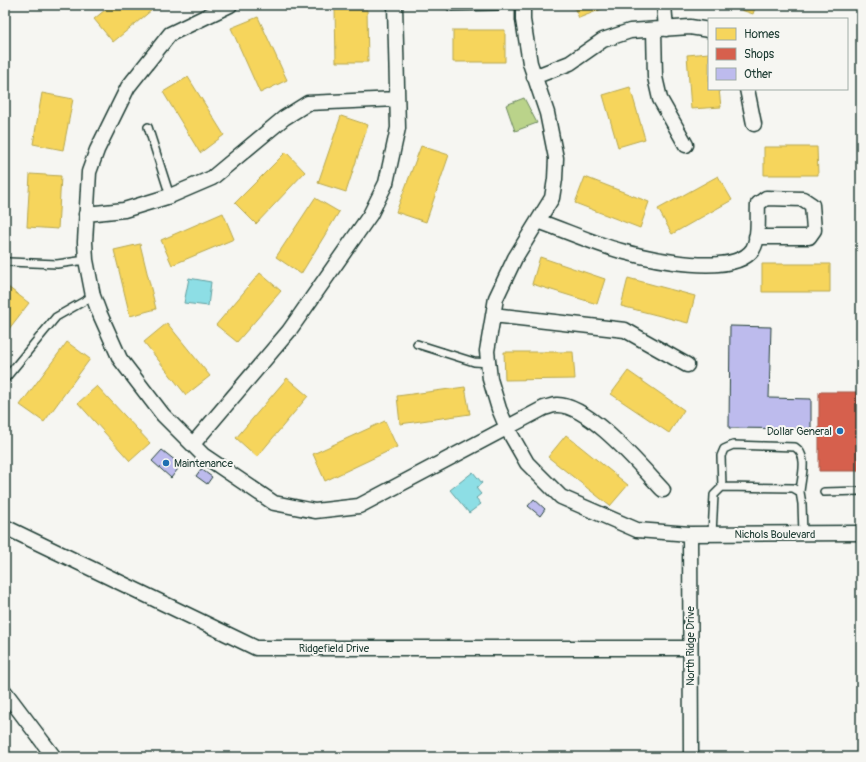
<svg xmlns="http://www.w3.org/2000/svg" width="866" height="762" viewBox="0 0 866 762" font-family="Pangolin,sans-serif">
<style>
.green{fill:#bad38a;stroke:#6c885f}
.water{fill:#8ddee5;stroke:#619e9e}
.homes{fill:#f6d55c;stroke:#b6a750}
.shops{fill:#d6604d;stroke:#9f5646}
.building{fill:#bdbbed;stroke:#1f3d34}
.lines{fill:none;stroke-linecap:round;stroke-linejoin:round}
.lane-casing{stroke:#1f3d34;stroke-width:10}
.street-casing{stroke:#1f3d34;stroke-width:17}
.lane{stroke:#f6f6f2;stroke-width:7}
.street{stroke:#f6f6f2;stroke-width:14}
.poi-dot{fill:#1f6fb2;stroke:#f6f6f2;stroke-width:1.5}
.labels{text-anchor:middle;dominant-baseline:central;stroke-width:4;stroke-linejoin:round;paint-order:stroke}
.poi-label{font-size:11px;fill:#1f3d34;stroke:#f6f6f2;text-anchor:end}
.street-label{font-size:11px;fill:#1f3d34;stroke:#f6f6f2}
</style>
<rect width="100%" height="100%" fill="#f6f6f2"/>
<filter id="ink" filterUnits="userSpaceOnUse"><feTurbulence type="fractalNoise" baseFrequency=".025" numOctaves="2"/><feDisplacementMap in="SourceGraphic" scale="8" xChannelSelector="R" yChannelSelector="G"/><feConvolveMatrix kernelMatrix="1 2 1 2 8 2 1 2 1" color-interpolation-filters="sRGB"/></filter>
<g filter="url(#ink)">
<path class="green" d="M524,98L537,123L515,131L506,105Z"/>
<path class="water" d="M189,278L211,282L208,306L184,303Z
M473,472L482,483L476,488L481,494L476,498L481,504L469,513L450,490Z"/>
<path class="homes" d="M111,5H158L113,42L94,19Z
M573,5H612L579,18Z
M727,5H756L753,14Z
M335,10H367L368,62H336Z
M258,17L287,80L260,93L231,28Z
M453,30H505V62H453Z
M709,53V89H719L721,107L691,109L687,55Z
M188,77L224,135L200,153L163,92Z
M630,87L645,139L618,147L603,95Z
M42,93L73,99L63,150L33,144Z
M341,116L368,125L346,192L318,183Z
M421,146L449,155L426,222L396,212Z
M764,147H817L818,175H764Z
M286,152L305,172L256,224L235,203Z
M30,174L61,176L58,229L27,227Z
M718,176L732,200L672,234L658,209Z
M585,177L649,202L640,228L575,203Z
M315,198L339,212L301,274L276,257Z
M223,213L234,239L172,265L161,240Z
M140,244L156,309L130,316L114,250Z
M540,257L605,279L597,304L532,284Z
M762,264H830V292H762Z
M260,273L281,291L237,342L216,325Z
M628,278L695,296L688,323L621,306Z
M8,287L29,303L5,334V291Z
M167,323L210,376L186,395L144,342Z
M67,342L90,359L44,422L20,405Z
M504,352H573L575,379L505,380Z
M628,371L684,410L669,433L611,394Z
M287,378L308,396L257,457L236,438Z
M97,386L150,443L130,461L78,403Z
M465,387L470,414L400,424L397,396Z
M385,421L397,447L325,481L313,454Z
M566,435L628,485L610,506L548,457Z"/>
<path class="shops" d="M819,392H861V471H819Z"/>
<path class="building" d="M730,326L771,327L769,398L811,399V429L729,428Z
M162,450L181,465L171,478L152,461Z
M201,469L212,477L207,484L196,476Z
M534,499L545,509L540,516L528,506Z"/>
<g class="lines">
<g class="lane-casing">
<path id="lane" d="M451,5V7L497,6
M148,127L170,196
M9,262L57,264L86,260
M417,344L474,362L489,363
M5,379L56,317L93,296
M722,487L721,456L724,449L733,445L795,447C809,456 801,477 800,492
M824,492L861,491
M712,534L714,495L722,487L793,488L800,492L802,504L803,534"/>
</g>
<g class="street-casing">
<path id="street" d="M230,5L170,34L128,87L97,150L89,172L85,242L86,260L93,296L99,312L120,359L163,415L203,455L274,503L315,511L359,506L544,408C548,407 553,405 556,405C588,403 642,468 663,490
M523,5V20L530,63L547,113L556,158L555,179L552,198L515,258L496,298L487,351L490,379L499,409L507,428L527,463L561,497L637,530L690,534L861,533
M664,5L666,29
M654,30L655,77L660,99L686,145
M534,77L570,63L603,40L630,31L690,27L709,30
M747,89L754,124
M86,214L124,210L170,196L212,178L284,118L308,103L397,99
M538,221C566,231 593,243 621,251C650,259 734,278 753,249C760,237 757,217 758,204L766,198L803,199L812,205L814,230L809,237H756
M493,315L625,330L687,365
M193,444L289,331L370,215L386,183L398,128L395,5
M5,527L256,648H690
M690,534L691,757
M5,692L54,757"/>
</g>
<use href="#lane" class="lane"/>
<use href="#street" class="street"/>
</g>
</g>
<g class="poi-dot">
<circle cx="840" cy="431" r="4"/>
<circle cx="166" cy="463" r="4"/>
</g>
<g class="labels">
<g class="poi-label">
<text x="832" y="431">Dollar General</text>
<text x="174" y="463" text-anchor="start">Maintenance</text>
</g>
<g class="street-label">
<text x="775" y="534">Nichols Boulevard</text>
<text transform="translate(690 646) rotate(-90)">North Ridge Drive</text>
<text x="334" y="648">Ridgefield Drive</text>
</g>
</g>
<rect width="866" height="762" fill="none" stroke="#f6f6f2" stroke-width="20"/>
<rect x="10" y="10" width="846" height="742" fill="none" stroke="#1f3d34" stroke-width="1.5" filter="url(#ink)"/>
<rect x="708" y="18" width="140" height="72" fill="#f6f6f2" stroke="#a0aca6"/>
<rect x="716" y="28" width="20" height="12" fill="#f6d55c" stroke="#a0aca6"/>
<text x="744" y="38" font-size="12" fill="#1f3d34">Homes</text>
<rect x="716" y="48" width="20" height="12" fill="#d6604d" stroke="#a0aca6"/>
<text x="744" y="58" font-size="12" fill="#1f3d34">Shops</text>
<rect x="716" y="68" width="20" height="12" fill="#bdbbed" stroke="#a0aca6"/>
<text x="744" y="78" font-size="12" fill="#1f3d34">Other</text>
</svg>
